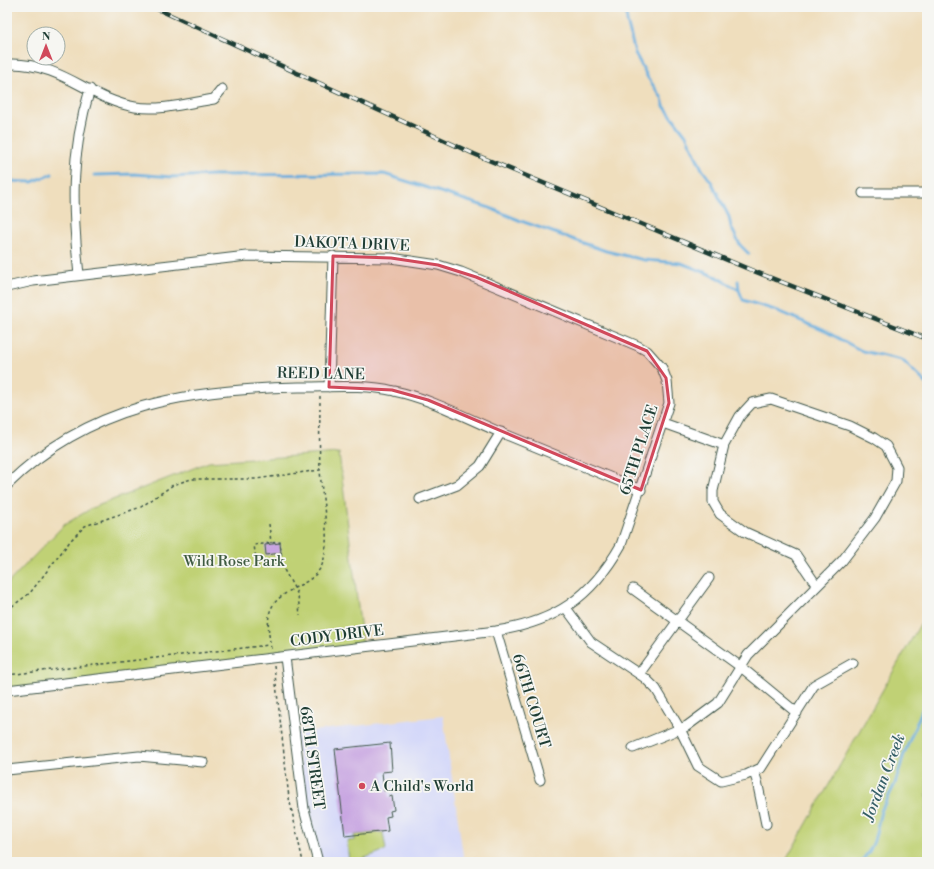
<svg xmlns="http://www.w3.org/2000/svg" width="934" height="869" viewBox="0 0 934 869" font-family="'Libre Bodoni',serif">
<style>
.built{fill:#d4d8f9}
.green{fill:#c0d174;stroke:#708754}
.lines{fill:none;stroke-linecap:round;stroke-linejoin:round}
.stream{stroke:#66acdc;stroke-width:3}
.building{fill:#c7a4e1}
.minor-casing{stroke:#3e5549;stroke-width:11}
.path{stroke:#3e5549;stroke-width:1.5;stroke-dasharray:3 3;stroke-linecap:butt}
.minor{stroke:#fff;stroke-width:9}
.rail-casing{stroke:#1f3d34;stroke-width:4.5}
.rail{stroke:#f6f6f2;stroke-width:3;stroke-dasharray:9;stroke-linecap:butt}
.marked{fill:#d1495b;fill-opacity:0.2;stroke:#d1495b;stroke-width:3;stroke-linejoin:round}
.poi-dot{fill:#d1495b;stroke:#f6f6f2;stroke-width:1.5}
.labels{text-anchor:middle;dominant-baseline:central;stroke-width:3.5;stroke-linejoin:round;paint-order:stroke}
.street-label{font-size:15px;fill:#1f3d34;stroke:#f6f6f2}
.park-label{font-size:15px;fill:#3f5b41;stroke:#f6f6f2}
.poi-label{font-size:15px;fill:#1f3d34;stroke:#f6f6f2;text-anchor:start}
.water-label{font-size:16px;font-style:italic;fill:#345e66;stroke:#f6f6f2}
</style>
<rect width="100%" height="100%" fill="#f6f6f2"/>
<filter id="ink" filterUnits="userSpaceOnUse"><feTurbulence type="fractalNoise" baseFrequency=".025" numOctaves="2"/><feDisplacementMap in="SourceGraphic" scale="8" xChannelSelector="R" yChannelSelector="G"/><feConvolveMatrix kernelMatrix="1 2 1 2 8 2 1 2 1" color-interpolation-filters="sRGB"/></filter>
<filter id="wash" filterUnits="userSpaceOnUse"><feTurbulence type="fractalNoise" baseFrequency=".012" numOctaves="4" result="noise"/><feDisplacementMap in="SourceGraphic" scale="16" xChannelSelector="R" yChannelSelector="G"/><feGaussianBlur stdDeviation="0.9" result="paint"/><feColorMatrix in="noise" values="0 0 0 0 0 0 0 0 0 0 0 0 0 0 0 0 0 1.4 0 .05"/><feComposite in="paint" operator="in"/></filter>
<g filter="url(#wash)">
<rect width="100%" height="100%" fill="#efdebd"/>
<path class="built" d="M443,716L464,862H318L294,733Z"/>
<path class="green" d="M339,453L363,647L7,690V584L64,525L92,508L209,462Z
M927,612V862H785Z
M383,832L386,850L354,862H349L347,841L355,840L354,835Z"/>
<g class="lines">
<path class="stream" d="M625,7L627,21L635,53L648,78L662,98L664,106L686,135L702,169L712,183L729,217L731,227L740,245L749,254
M94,175L134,174L172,177L214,175L384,174L490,208L521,221L606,251L644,260L681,263L717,277L739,290
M7,181L32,182L52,174
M738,281L739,290L743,300L778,311L825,331L862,351L902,360L927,384
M861,862L870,850L874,841L881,811L895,784L904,754L927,698"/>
</g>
<g id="blocks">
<path class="building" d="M280,543L281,553L266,555L265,545Z
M390,743L392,771L382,772L384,791L388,790L389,797L392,796L394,810L390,811L391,816L386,817L388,831L345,836L335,749Z"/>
</g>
</g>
<g filter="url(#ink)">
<use href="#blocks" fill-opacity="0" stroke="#3e5549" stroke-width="1"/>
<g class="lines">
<g class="minor-casing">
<path id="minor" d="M12,64C63,64 91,100 135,107C161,111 189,103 214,99L222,89
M863,193H927
M79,275C72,209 70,154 90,89
M7,287L33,281L247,256L391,258L438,265L461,272L638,346L647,351L662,368L667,381L669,403L621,545C591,598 555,622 496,631L7,690
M329,387L333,256
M724,445L713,491V502L720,514L745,532L796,555L817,586
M7,485C89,404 190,389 299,387C329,387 365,384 394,391C432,399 466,418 502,433C548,452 594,471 641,490
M420,499L457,485L480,466L501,432
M633,589L741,667L797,713
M566,608L591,642L645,678L656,689L680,729L698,766L721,781L746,775L761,768L814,685L853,663
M496,631L540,780
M285,657L304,809L318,862
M639,674L709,578
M633,748L687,726L718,703L748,655L842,561L875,518L896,481L897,467L886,446L874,438L850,426L771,399L752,403L740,416L724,445L663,423
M7,770L139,756L203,762
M754,772L757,781L766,824"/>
</g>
<path class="path" d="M269,524L271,543
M283,563L257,566L254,545L280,542L283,568L298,595L300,615
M7,610L30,593L71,540L85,526L141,507L173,485L191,479H256L320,470
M271,649C265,610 267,602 302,584C310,580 318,574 322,565C332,539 321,497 320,468C319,444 320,420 320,395
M274,666L289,798L303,862
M7,675L269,645"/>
<use href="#minor" class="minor"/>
<g class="rail-casing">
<path id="rail" d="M153,7L474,154L751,270L927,339"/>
</g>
<use href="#rail" class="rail"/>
</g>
</g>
<path class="marked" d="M333,256L391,258L438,265L476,277L647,351L666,378L669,403L641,490L428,400L392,390L329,387Z"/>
<circle class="poi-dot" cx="362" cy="786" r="4"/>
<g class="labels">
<g class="street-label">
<text transform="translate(352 244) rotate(2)">DAKOTA DRIVE</text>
<text transform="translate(321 374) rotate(1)">REED LANE</text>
<text transform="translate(639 450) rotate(-72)">65TH PLACE</text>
<text transform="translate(337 636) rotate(-7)">CODY DRIVE</text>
<text transform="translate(531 701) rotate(73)">66TH COURT</text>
<text transform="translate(312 758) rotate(82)">68TH STREET</text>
</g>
<g class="park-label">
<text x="234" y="561">Wild Rose Park</text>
</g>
<g class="poi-label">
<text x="370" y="786">A Child's World</text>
</g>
<g class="water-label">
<text transform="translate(884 777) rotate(-69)">Jordan Creek</text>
</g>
</g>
<rect width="934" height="869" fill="none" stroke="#f6f6f2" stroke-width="24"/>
<g transform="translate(46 46)"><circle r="19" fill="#f6f6f2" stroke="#a0aca6"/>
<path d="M0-3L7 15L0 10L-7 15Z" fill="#d1495b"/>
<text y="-6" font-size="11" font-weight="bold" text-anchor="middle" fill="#1f3d34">N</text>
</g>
</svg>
